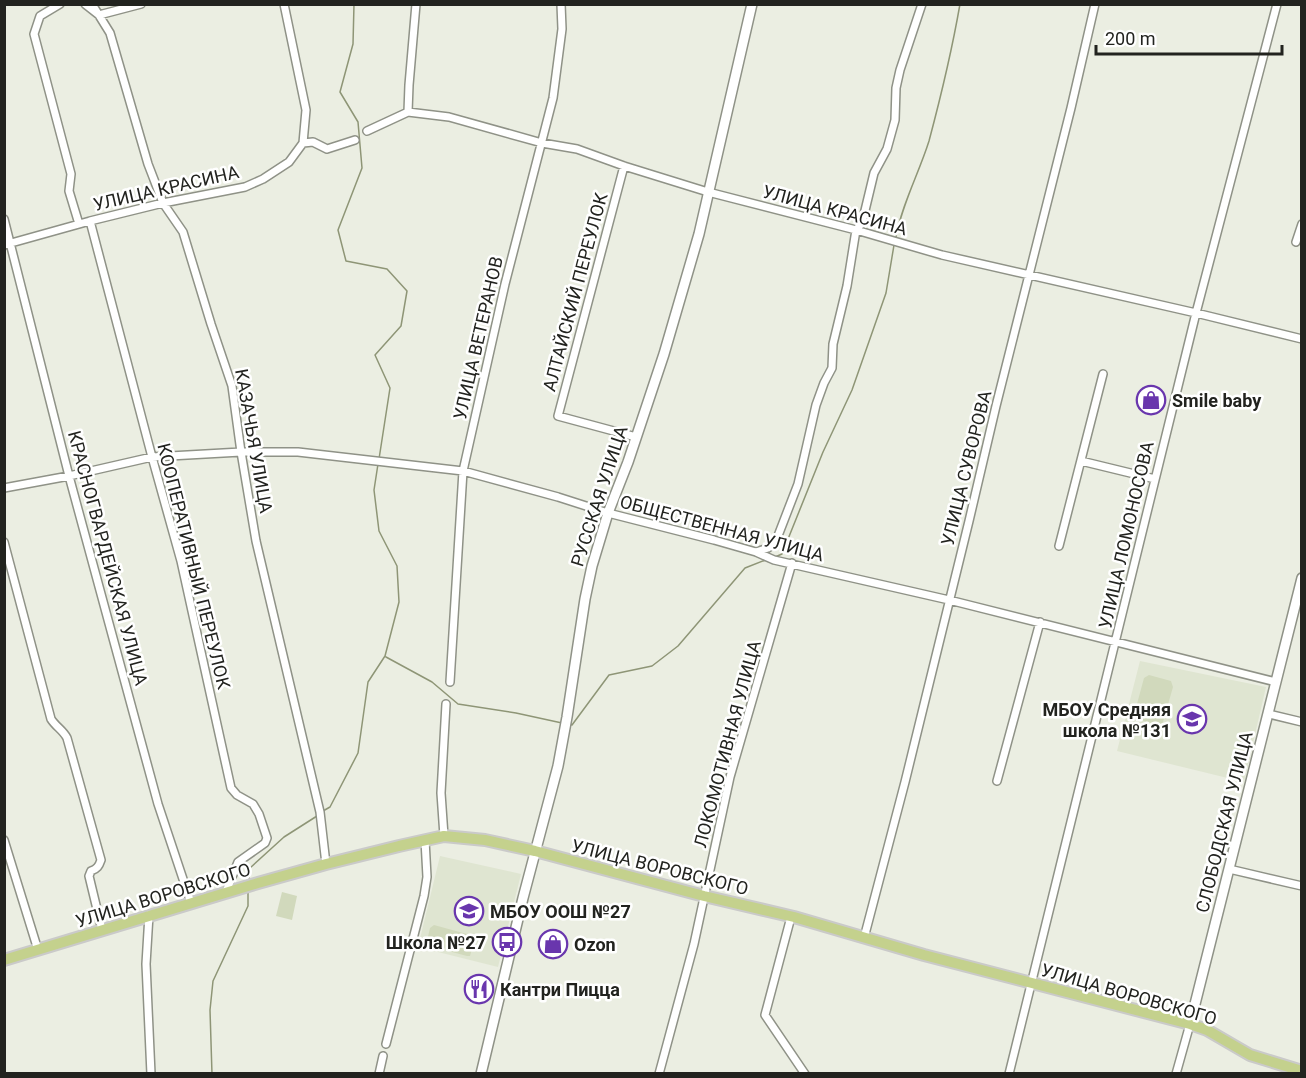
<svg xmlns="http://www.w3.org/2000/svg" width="1306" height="1078" viewBox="0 0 1306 1078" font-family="Roboto,sans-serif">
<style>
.built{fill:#dfe5d1}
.green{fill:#d1d9bc}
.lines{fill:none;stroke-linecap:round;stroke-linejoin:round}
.stream{stroke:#8e9576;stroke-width:1.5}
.minor-casing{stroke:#8f9287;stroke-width:10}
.tertiary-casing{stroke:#8f9287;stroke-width:12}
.primary-casing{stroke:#cacac9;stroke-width:14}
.minor{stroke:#fff;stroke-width:7}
.tertiary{stroke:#fff;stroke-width:9}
.primary{stroke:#c4d18d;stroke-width:10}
.labels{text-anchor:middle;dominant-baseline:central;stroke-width:5;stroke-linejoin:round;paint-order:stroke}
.street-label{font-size:18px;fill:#22231f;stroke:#fff}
.poi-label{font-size:18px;font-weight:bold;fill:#22231f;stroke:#fff;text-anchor:start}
</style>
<rect width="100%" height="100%" fill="#ebeee2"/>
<path class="built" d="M1140,661L1266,687L1244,782L1117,751Z
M440,856L521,874L498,967L418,947Z"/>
<path class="green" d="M1149,675L1171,681L1173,687L1163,722L1161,724L1158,725L1137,719L1134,715L1144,678Z
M282,892L297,896L292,920L276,916Z
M434,925L474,936L475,938L470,956H467L426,945L430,928Z"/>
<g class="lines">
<path class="stream" d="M354,4L353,44L340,92L358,122L362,168L338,230L346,261L387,269L407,291L401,326L375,355L390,388L379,459
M896,237C902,204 919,173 929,141C941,96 952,50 960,4
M775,557L782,554L823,452L852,390L886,293L894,245
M386,657L432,682L458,704L516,713L562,723
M570,724L572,725L609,675L652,666L678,646L745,568L768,559
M323,811L330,807L358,753L368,682L385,656L399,602L397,566L379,531L374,490L378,464
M249,880L250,868L284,837L317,816
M212,1074L210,1010L213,981L248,906V891"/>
<g class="minor-casing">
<path id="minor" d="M60,4L40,16L34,34L71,174L69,191L79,224
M85,4L99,15L141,4
M92,4L110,33L148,164L163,203L183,232L211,324L232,386L241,452L256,541L320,812L326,864
M284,4L306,110L303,143
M408,112L409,85L416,4
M367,131L408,112L449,117L542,143L577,149L624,166L708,192L856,230L942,255L1196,313L1302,339
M624,166L558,416L636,437
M4,219L69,476L158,804L191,903
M90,221L152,457L181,561L231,788L237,795L253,804L259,814L267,838L265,843L238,862L226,892
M1296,242L1302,224
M4,245L90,221L163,203L245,187L263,179L289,162L303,143L313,142L327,149L355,140
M1081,461L1155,479
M4,488L69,476L152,457L241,452H298L463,471L558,497L608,513L714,540L756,552L774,560L949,600L1276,682
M4,542L51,719C56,727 63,730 67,738L101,860C99,866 97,869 91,871L89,876L102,930
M1059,546L1103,374
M756,552L768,548L776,541L798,484L816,405L824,383L832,368L833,344L847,286L856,230L862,223L874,173L887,149L895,120L896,88L900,70L922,4
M450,682L463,471L505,284L553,98L562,29L561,4
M1269,714L1302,722
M997,781L1040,622
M444,836L441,793L446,704
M4,840L38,950
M1229,869L1302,886
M149,915L146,964L151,1074
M791,917L765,1015L805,1074
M864,938L905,782L969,521L996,406L1071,108L1095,4
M386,1044L424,896L427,877L425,840
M379,1074L383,1056
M659,1074L694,944L730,777L792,563
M1009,1074L1196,313L1277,4
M1176,1074L1190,1024"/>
</g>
<g class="tertiary-casing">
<path id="tertiary" d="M1190,1024L1302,578
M481,1074L523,898L558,766L567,717L585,599L592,566L608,513L628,462L664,354L699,234L752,4"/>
</g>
<g class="primary-casing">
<path id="primary" d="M4,960L258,883L326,864L399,846L444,836L485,840L535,851L704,896L794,917L924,955L1190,1024L1207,1030L1250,1055L1302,1071"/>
</g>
<use href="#minor" class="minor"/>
<use href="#tertiary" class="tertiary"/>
<use href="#primary" class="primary"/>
</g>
<defs>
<g id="shop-ring" transform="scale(1.5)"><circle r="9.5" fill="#fff" stroke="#6936ad" stroke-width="1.5"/><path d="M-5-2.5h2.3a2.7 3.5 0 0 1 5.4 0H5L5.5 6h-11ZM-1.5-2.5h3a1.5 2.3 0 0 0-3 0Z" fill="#6936ad"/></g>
<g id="school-ring" transform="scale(1.5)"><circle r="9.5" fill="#fff" stroke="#6936ad" stroke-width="1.5"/><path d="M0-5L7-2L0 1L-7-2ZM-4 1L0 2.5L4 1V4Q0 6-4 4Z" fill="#6936ad"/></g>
<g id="bus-ring" transform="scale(1.5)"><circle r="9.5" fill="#fff" stroke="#6936ad" stroke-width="1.5"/><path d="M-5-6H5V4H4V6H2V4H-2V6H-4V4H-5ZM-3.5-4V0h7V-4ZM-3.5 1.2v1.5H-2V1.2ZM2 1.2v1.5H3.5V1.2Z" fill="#6936ad"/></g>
<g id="restaurant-ring" transform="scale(1.5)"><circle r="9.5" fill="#fff" stroke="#6936ad" stroke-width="1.5"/><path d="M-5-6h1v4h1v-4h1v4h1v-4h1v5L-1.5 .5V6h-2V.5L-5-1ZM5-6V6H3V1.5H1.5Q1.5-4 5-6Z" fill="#6936ad"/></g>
</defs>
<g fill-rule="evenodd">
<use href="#shop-ring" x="1151" y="400"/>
<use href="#school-ring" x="1192" y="719"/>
<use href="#school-ring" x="469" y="911"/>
<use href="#bus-ring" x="507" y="942"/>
<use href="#shop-ring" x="553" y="944"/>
<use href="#restaurant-ring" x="479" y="989"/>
</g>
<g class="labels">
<g class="street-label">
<text transform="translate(166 188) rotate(-13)">УЛИЦА КРАСИНА</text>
<text transform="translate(835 210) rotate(15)">УЛИЦА КРАСИНА</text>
<text transform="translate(575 292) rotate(-75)">АЛТАЙСКИЙ ПЕРЕУЛОК</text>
<text transform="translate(478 338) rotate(-77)">УЛИЦА ВЕТЕРАНОВ</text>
<text transform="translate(254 441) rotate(80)">КАЗАЧЬЯ УЛИЦА</text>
<text transform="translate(966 468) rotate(-76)">УЛИЦА СУВОРОВА</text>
<text transform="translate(599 496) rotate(-72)">РУССКАЯ УЛИЦА</text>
<text transform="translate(722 528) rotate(15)">ОБЩЕСТВЕННАЯ УЛИЦА</text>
<text transform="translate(1126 535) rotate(-77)">УЛИЦА ЛОМОНОСОВА</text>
<text transform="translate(108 558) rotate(75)">КРАСНОГВАРДЕЙСКАЯ УЛИЦА</text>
<text transform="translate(194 566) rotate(76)">КООПЕРАТИВНЫЙ ПЕРЕУЛОК</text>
<text transform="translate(727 744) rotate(-75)">ЛОКОМОТИВНАЯ УЛИЦА</text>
<text transform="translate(1224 822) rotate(-76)">СЛОБОДСКАЯ УЛИЦА</text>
<text transform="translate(660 867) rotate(14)">УЛИЦА ВОРОВСКОГО</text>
<text transform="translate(163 895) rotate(-17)">УЛИЦА ВОРОВСКОГО</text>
<text transform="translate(1129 994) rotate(16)">УЛИЦА ВОРОВСКОГО</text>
</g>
<g class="poi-label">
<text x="1172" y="400">Smile baby</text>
<text x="1171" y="709" text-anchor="end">МБОУ Средняя<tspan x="1171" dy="21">школа №131</tspan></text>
<text x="490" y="911">МБОУ ООШ №27</text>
<text x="486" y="942" text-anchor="end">Школа №27</text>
<text x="574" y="944">Ozon</text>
<text x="500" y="989">Кантри Пицца</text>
</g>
</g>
<rect width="1306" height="1078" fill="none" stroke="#22231f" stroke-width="12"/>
<path d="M1096 45v9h186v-9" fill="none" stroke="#22231f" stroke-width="3"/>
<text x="1105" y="45" font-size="18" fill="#22231f" stroke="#ffffff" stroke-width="4.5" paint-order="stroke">200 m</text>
</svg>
